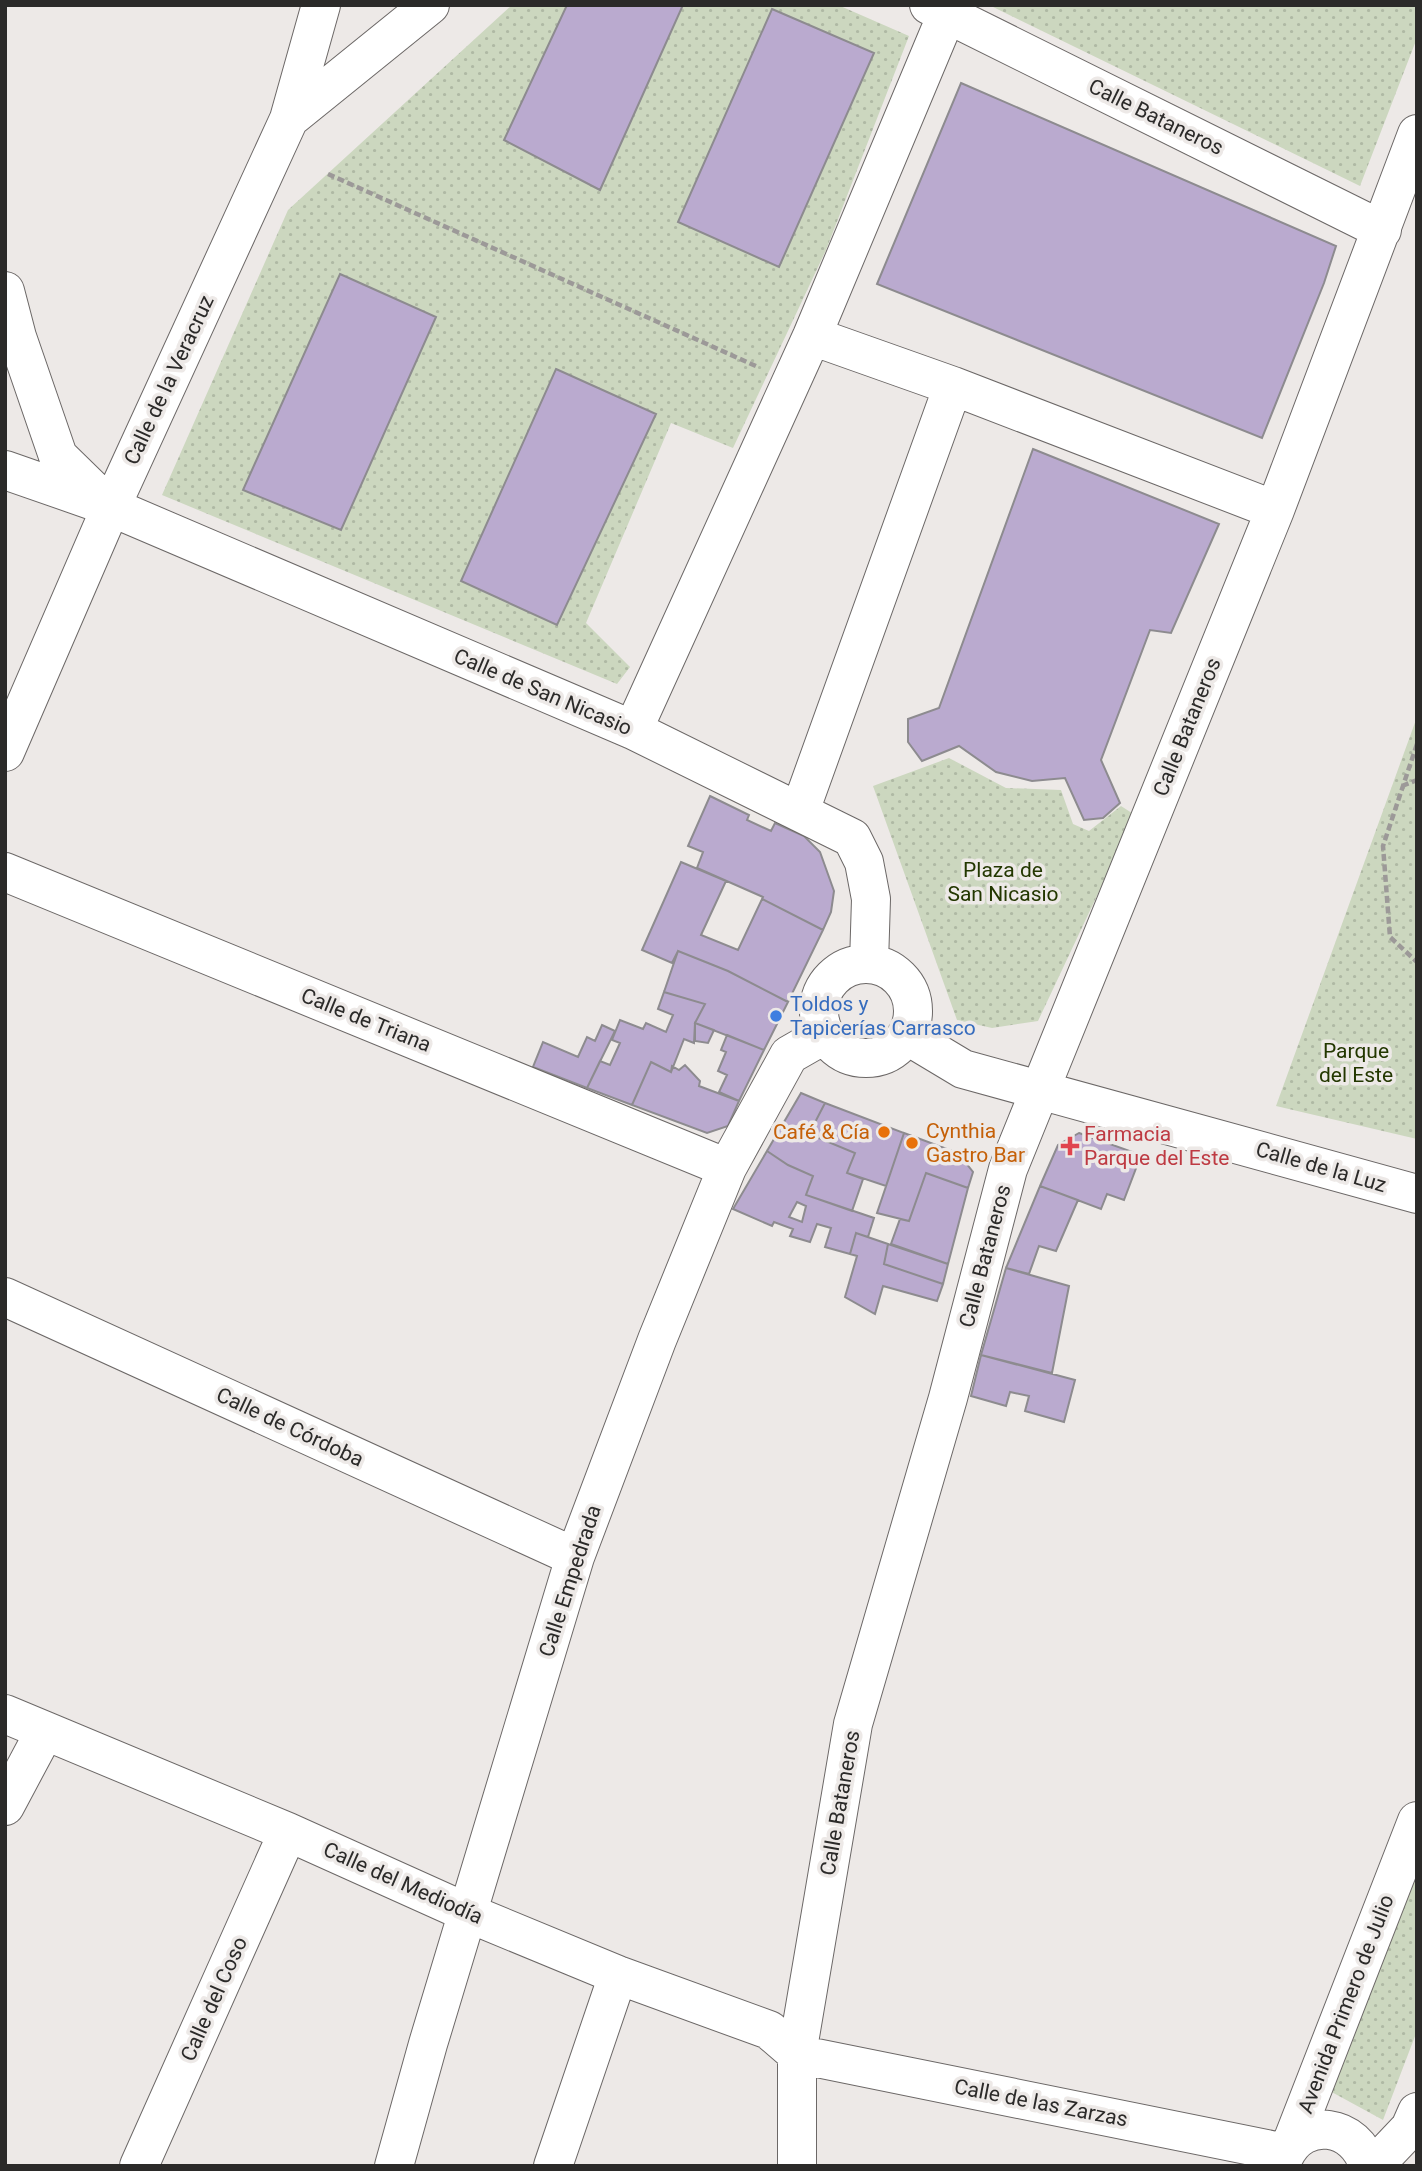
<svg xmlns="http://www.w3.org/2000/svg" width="1422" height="2171" viewBox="0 0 1422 2171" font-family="Roboto,sans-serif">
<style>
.grass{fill:url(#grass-dots);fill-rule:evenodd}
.building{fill:#baaacf;stroke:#8d8b8f;stroke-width:2;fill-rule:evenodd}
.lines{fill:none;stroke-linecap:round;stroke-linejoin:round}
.minor-casing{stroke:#6c6867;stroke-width:40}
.path{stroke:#9c9998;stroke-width:4.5;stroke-dasharray:7 3.5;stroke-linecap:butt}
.minor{stroke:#fff;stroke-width:38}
.shop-dot{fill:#3f7fe0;stroke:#ede9e7;stroke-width:2.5}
.food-dot{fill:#e8710a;stroke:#ede9e7;stroke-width:2.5}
.health-dot{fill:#e0444e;stroke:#ede9e7;stroke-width:2.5}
.labels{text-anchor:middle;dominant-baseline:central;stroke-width:7;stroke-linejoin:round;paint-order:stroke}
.street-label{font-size:21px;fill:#2b2a29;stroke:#ede9e7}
.park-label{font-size:21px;fill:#233700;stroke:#ede9e7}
.shop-label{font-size:21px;fill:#366cbe;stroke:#ede9e7;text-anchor:start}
.food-label{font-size:21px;fill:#c56008;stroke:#ede9e7;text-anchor:start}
.health-label{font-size:21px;fill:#be3a42;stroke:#ede9e7;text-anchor:start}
</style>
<defs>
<pattern id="grass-dots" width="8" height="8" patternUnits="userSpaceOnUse" patternTransform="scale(1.75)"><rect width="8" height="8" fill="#ccd7bf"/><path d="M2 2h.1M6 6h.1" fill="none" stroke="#afb9a4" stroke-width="1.8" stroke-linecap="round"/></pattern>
</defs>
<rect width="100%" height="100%" fill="#ede9e7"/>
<path class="grass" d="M512,5H567L504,140L600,190L683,5H838L909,36L826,250L733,448L671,423L586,623L630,667L617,684L162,495L288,210ZM772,9L874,53L779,267L678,222ZM340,274L436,318L340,530L244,490ZM556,369L655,414L557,625L461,581Z
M989,5H1417V38L1360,186Z
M1417,717V1139L1276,1106Z
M949,758L1006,788L1061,790L1073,824L1089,831L1121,806L1135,815L1038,1021L992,1028L957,1020L873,786Z
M1417,1865V2031L1383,2120L1328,2090Z"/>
<path class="building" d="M567,5H683L600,190L504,140Z
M772,9L874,53L779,267L678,222Z
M961,83L1336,246L1324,283L1262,438L877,284Z
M340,274L436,317L341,530L243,490Z
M556,369L656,414L557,625L461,581Z
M1033,449L1219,524L1171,633L1150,630L1101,760L1120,803L1103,818L1084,820L1065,778L1032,781L996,772L959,746L922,761L908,742V719L939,708Z
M710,796L749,815L747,820L771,831L775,823L804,836L820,852L834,891L831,912L823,930L762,899L763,897L697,868L703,852L688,846Z
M681,862L726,881L701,935L738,950L762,899L823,930L788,1002L728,971L678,951L672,963L642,950Z
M678,951L728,971L788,1002L764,1050L695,1023L705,1004L664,992Z
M664,992L705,1004L695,1023L694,1043L684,1039L671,1072L651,1062L632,1105L587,1088L600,1061L610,1065L620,1043L612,1040L620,1020L643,1029L646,1023L666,1032L673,1015L658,1009Z
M695,1023L714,1030L708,1043L695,1041Z
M602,1025L615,1031L587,1088L533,1067L543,1042L578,1057L587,1037L595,1041Z
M727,1035L764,1050L739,1101L719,1092L727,1075L718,1071L726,1052L721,1050Z
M651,1062L671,1072L672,1066L679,1070L685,1065L700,1081L699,1086L739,1101L728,1126L707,1133L632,1105Z
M801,1093L825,1103L809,1134L855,1153L847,1173L863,1179L852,1211L806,1195L813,1176L788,1165L767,1151Z
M825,1103L904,1133L886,1186L847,1173L855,1153L809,1134Z
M904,1133L958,1153L973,1172L968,1188L926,1173L909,1221L877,1213Z
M1079,1133L1141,1155L1124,1200L1107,1194L1101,1209L1040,1186L1058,1145Z
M767,1151L788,1165L813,1176L806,1195L874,1218L868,1237L856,1233L850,1254L825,1247L831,1228L817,1224L810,1242L790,1236L793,1229L774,1222L772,1226L733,1209ZM797,1202L806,1206L802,1222L789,1217Z
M926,1173L968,1188L948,1264L891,1244L900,1219L909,1221Z
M1040,1186L1078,1200L1056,1251L1039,1246L1029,1274L1006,1268Z
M856,1233L888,1244L884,1264L943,1284L937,1301L883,1286L875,1314L845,1297L857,1256L850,1254Z
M888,1244L948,1264L943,1284L884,1264Z
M1006,1268L1069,1286L1052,1373L981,1355Z
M981,1355L1075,1380L1064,1422L1025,1411L1029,1396L1010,1392L1006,1406L971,1396Z"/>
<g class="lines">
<g class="minor-casing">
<path id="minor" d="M929,5L1382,230
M289,119L430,5
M5,291L17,337L58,456L101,498
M812,336L953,386L1275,510
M5,470L111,507L633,730L852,838L864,862L871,899L869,963
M633,730L812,336L947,14
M5,752L111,507L289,119L321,5
M800,811L953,386
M5,872L727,1168
M819 1011a47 47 0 1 1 94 0a47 47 0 1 1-94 0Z
M908,1036L963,1069L1417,1194
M5,1297L575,1557
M5,1714L288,1832L468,1913L618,1975L769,2030L797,2054L1286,2153
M5,1806L45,1731
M1290,2147L1417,1821
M1284,2157C1303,2115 1357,2124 1368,2166
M139,2166L288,1832
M394,2166L428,2044L575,1557L657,1340L727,1168L789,1055L824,1035
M553,2166L618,1975
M797,2166V2054L853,1724L948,1398L1008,1169L1275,510L1417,134
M1374,2166L1410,2128L1417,2112"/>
</g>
<path class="path" d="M328,174L758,367
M1417,744L1383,846L1390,937L1417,962
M1402,786L1417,780"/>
<use href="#minor" class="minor"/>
</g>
<circle class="shop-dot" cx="776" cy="1016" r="7"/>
<g class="food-dot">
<circle cx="884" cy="1132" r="7"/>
<circle cx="912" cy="1143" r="7"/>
</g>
<path class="health-dot" d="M1066.5 1135.5h7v7h7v7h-7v7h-7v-7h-7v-7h7z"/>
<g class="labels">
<g class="street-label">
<text transform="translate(1156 117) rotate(26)">Calle Bataneros</text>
<text transform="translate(169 380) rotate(-65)">Calle de la Veracruz</text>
<text transform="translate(543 692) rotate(23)">Calle de San Nicasio</text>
<text transform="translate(1187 727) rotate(-68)">Calle Bataneros</text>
<text transform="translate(366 1020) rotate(22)">Calle de Triana</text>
<text transform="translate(1321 1167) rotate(16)">Calle de la Luz</text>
<text transform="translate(985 1256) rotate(-75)">Calle Bataneros</text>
<text transform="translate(290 1427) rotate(25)">Calle de Córdoba</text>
<text transform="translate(570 1581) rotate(-72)">Calle Empedrada</text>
<text transform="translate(840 1803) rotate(-80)">Calle Bataneros</text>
<text transform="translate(403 1883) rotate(24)">Calle del Mediodía</text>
<text transform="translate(214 1999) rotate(-66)">Calle del Coso</text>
<text transform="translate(1346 2004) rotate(-69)">Avenida Primero de Julio</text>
<text transform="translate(1041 2103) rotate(11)">Calle de las Zarzas</text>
</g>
<g class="park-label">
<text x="1003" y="870">Plaza de<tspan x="1003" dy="24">San Nicasio</tspan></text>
<text x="1356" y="1051">Parque<tspan x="1356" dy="24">del Este</tspan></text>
</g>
<g class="shop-label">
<text x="790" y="1004">Toldos y<tspan x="790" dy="24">Tapicerías Carrasco</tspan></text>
</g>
<g class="food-label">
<text x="926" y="1131">Cynthia<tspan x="926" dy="24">Gastro Bar</tspan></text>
<text x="870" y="1132" text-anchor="end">Café &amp; Cía</text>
</g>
<g class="health-label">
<text x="1084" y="1134">Farmacia<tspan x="1084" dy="24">Parque del Este</tspan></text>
</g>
</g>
<rect width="1422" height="2171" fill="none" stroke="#2b2a29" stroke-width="14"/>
</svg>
